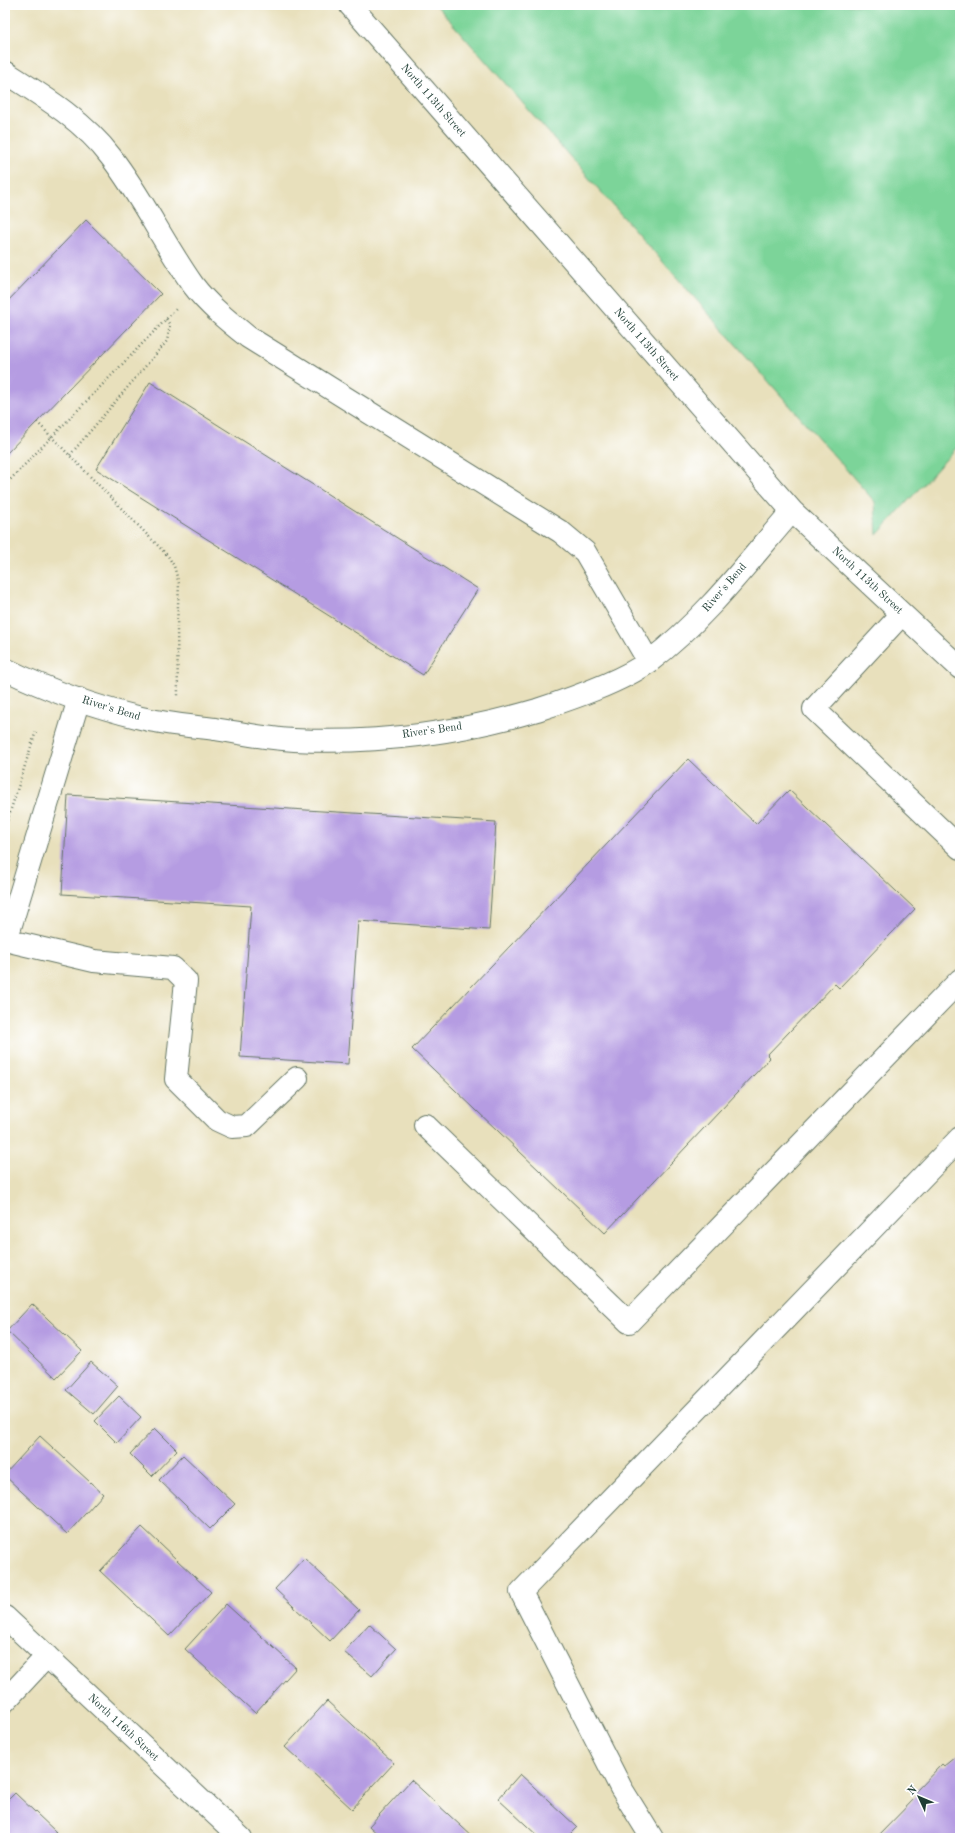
<svg xmlns="http://www.w3.org/2000/svg" width="965" height="1843" viewBox="0 0 965 1843" font-family="'Old Standard TT',serif">
<style>
.green{fill:#7cd499;stroke:#4e8866}
.building{fill:#b59ce2}
.lines{fill:none;stroke-linecap:round;stroke-linejoin:round}
.minor-casing{stroke:#657664;stroke-width:24}
.path{stroke:#657664;stroke-width:2.5;stroke-dasharray:1 3;stroke-linecap:butt}
.minor{stroke:#fff;stroke-width:22}
.labels{text-anchor:middle;dominant-baseline:central;stroke-width:3;stroke-linejoin:round;paint-order:stroke}
.street-label{font-size:11px;fill:#1f3d34;stroke:#fff}
</style>
<rect width="100%" height="100%" fill="#fff"/>
<filter id="ink" filterUnits="userSpaceOnUse"><feTurbulence type="fractalNoise" baseFrequency=".025" numOctaves="2"/><feDisplacementMap in="SourceGraphic" scale="8" xChannelSelector="R" yChannelSelector="G"/><feConvolveMatrix kernelMatrix="1 2 1 2 8 2 1 2 1" color-interpolation-filters="sRGB"/></filter>
<filter id="wash" filterUnits="userSpaceOnUse"><feTurbulence type="fractalNoise" baseFrequency=".012" numOctaves="4" result="noise"/><feDisplacementMap in="SourceGraphic" scale="16" xChannelSelector="R" yChannelSelector="G"/><feGaussianBlur stdDeviation="0.9" result="paint"/><feColorMatrix in="noise" values="0 0 0 0 0 0 0 0 0 0 0 0 0 0 0 0 0 1.4 0 .05"/><feComposite in="paint" operator="in"/></filter>
<g filter="url(#wash)">
<rect width="100%" height="100%" fill="#e8e0bc"/>
<path class="green" d="M436,5H960V444L877,535L875,502Z"/>
<g id="blocks">
<path class="building" d="M86,220L161,294L5,455V304Z
M150,382L478,589L423,675L96,469Z
M688,759L756,824L789,790L915,909L839,988L835,984L767,1055L770,1058L605,1233L412,1049Z
M68,795L496,822L489,930L358,921L348,1064L240,1057L251,906L62,894Z
M32,1304L82,1351L56,1378L7,1331Z
M91,1362L118,1386L94,1414L66,1390Z
M119,1396L141,1417L117,1443L95,1421Z
M155,1428L177,1450L152,1476L130,1454Z
M40,1436L103,1494L67,1534L5,1476V1474Z
M183,1455L235,1504L210,1529L159,1480Z
M142,1527L211,1592L169,1636L100,1571Z
M304,1558L359,1610L330,1641L275,1589Z
M226,1604L296,1668L255,1713L185,1649Z
M369,1624L396,1649L372,1676L344,1652Z
M327,1701L394,1763L352,1809L285,1747Z
M960,1753V1838H876L918,1795L915,1792L942,1764L944,1766Z
M520,1774L577,1827L566,1838H540L498,1799Z
M411,1780L474,1838H382L369,1826Z
M15,1793L56,1832L50,1838H5V1803Z"/>
</g>
</g>
<g filter="url(#ink)">
<use href="#blocks" fill-opacity="0" stroke="#657664" stroke-width="1"/>
<g class="lines">
<g class="minor-casing">
<path id="minor" d="M350,5L792,511L960,668
M5,72C43,96 84,121 111,157C142,197 164,244 193,285C208,305 228,321 248,337L561,532L585,552L649,662
M902,614L814,709L960,848
M5,669C48,690 95,707 141,718C165,724 191,726 215,729C241,733 268,739 294,740C375,744 459,733 537,710C571,699 621,682 650,661C705,619 747,563 792,511
M5,940L94,961L173,968L186,981L176,1079L217,1120L232,1127L247,1126L297,1078
M6,941L79,699
M425,1125L629,1322L960,980
M5,1617L241,1838
M5,1701L47,1656
M652,1838L621,1788L521,1592L960,1138"/>
</g>
<path class="path" d="M37,422L168,556L174,566L179,584L177,626L178,697
M70,455L167,341L170,325L166,319
M5,485L176,309
M5,828L36,731"/>
<use href="#minor" class="minor"/>
</g>
</g>
<g class="labels">
<g class="street-label">
<text transform="translate(433 101) rotate(49)">North 113th Street</text>
<text transform="translate(646 345) rotate(49)">North 113th Street</text>
<text transform="translate(867 581) rotate(43)">North 113th Street</text>
<text transform="translate(725 588) rotate(-49)">River's Bend</text>
<text transform="translate(111 709) rotate(17)">River's Bend</text>
<text transform="translate(432 731) rotate(-8)">River's Bend</text>
<text transform="translate(123 1728) rotate(43)">North 116th Street</text>
</g>
</g>
<rect width="965" height="1843" fill="none" stroke="#fff" stroke-width="20"/>
<g transform="translate(919 1797) rotate(314)" stroke="#ffffff" stroke-width="3" paint-order="stroke">
<path d="M0-3L7 15L0 10L-7 15Z" fill="#1f3d34"/>
<text y="-6" font-size="11" font-weight="bold" text-anchor="middle" fill="#1f3d34">N</text>
</g>
</svg>
